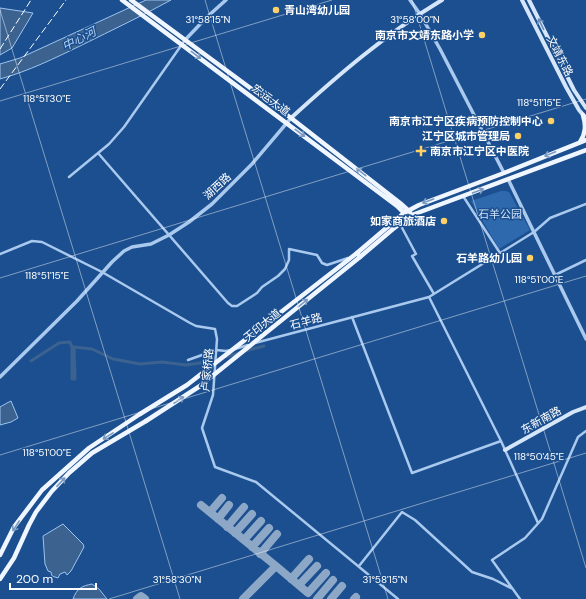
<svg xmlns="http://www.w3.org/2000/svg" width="586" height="599" viewBox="0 0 586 599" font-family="'DM Sans','Noto Sans SC',sans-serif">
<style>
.green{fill:#2e69ad}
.water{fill:#3c6290;stroke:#9cc4f0}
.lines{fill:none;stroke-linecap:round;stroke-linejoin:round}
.canal{stroke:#3c6290;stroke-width:3}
.taxiway{stroke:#8da7c7;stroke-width:8}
.minor{stroke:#a9c9ee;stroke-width:2.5}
.tertiary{stroke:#a9c9ee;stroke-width:3.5}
.secondary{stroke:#d6e6fa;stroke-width:4}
.primary{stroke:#f0f6ff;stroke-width:4.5}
.rail{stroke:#fff;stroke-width:1;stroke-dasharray:7 3;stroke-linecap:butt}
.primary-bridge{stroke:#f0f6ff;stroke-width:4.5}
.oneway{stroke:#668bba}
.oneway2{stroke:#7b9ac1}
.ticks{fill:none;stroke:#fff;stroke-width:1;stroke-opacity:0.45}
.poi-dot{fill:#ffd166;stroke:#1b4f8f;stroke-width:1.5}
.labels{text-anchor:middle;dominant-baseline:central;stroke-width:3;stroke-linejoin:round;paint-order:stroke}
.poi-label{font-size:11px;font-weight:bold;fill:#fff;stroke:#1b4f8f;text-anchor:end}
.street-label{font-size:11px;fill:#fff;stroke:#1b4f8f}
.park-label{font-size:11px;fill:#cfe3fa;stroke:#1b4f8f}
.water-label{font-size:12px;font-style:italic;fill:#b5d3f5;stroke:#1b4f8f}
.ticks-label{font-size:10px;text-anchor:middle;fill:#fff;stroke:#1b4f8f;stroke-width:3;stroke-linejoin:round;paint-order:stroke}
</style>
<rect width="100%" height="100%" fill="#1b4f8f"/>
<path class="green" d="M501,191H505L509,192L530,230L499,249L471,201Z"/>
<path class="water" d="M146,0H171C142,16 112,30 82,45C55,58 29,71 0,79V64L20,58Z
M0,8L33,13L12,48L0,55Z
M11,401L18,418L11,422L0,425V407L7,403Z
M63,524L83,544L84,547L71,571L67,575L65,572L60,574L58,578L52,576L51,572L48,571L45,564L43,536Z
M92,584L99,589L107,599H73C77,588 82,586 92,584Z"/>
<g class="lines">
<path class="canal" d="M245,351L264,346
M225,357L239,353
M31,361L59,343L70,342L72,347V379H75L74,347L92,349L113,359L140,364L162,362L186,365L207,362L218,359"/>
<path class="taxiway" d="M201,505L276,566
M210,512L222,498
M218,519L229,505
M227,527L244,507
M235,533L252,514
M244,540L261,521
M252,547L269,528
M260,554L277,534
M291,579L309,559
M299,585L317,566
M137,599L141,596L145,599
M243,599L276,566L308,593L326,573
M317,599L333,580
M331,599L342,586
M354,599L356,597"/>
<path class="minor" d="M98,153L228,303L232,306H237L257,293L262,287L278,276L285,269L289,260V249L317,255L322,263L327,265L348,258
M69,177L109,144L124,127L185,40
M463,196L500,253
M400,224L416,254L412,256L434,294
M0,254L32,241L42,242L102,272L190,323L196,326L215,329L217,339L213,395L202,428L215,467L256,482L398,599
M555,275L586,260
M352,317L412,473L501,441L429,297
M255,343L429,297L534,232L550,218L586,204
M235,349L248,345
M188,360L216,350L226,351L231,350
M501,441L538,523
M359,566L402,512L415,520L472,572L493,579L513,589
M520,599L492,560L525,538L542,519L578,437L586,431"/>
<path class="tertiary" d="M410,0L420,14L440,49L504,173
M185,40L207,17L226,0
M508,179L586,339
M0,377L77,301L112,262L124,251L132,247L151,244L169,235L189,222L212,204L252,164L291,118"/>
<path class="secondary" d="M522,0L566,87L579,110L585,117
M529,0L574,90L586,108
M291,118C338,75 387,33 442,0
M505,450L573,412L586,407"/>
<path class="primary" d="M122,0L397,206L405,214
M131,0L291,118L400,203L410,212
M586,140L504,173L419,205L404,213L357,253L360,257L393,229L412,215L586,150
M580,142C586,133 586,125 583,115
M0,555L14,527L42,490L89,448L140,414
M0,579L14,558L29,525L36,512L52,491L69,473L92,453L146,421"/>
<path class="rail" d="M0,49L31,0
M0,89L66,0"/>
<path class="primary-bridge" d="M140,414L187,385L357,253
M146,421L200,386L360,257"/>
</g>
<defs><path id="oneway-shaft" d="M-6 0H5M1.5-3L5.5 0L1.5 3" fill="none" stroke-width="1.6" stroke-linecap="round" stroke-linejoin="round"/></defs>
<use class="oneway" href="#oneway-shaft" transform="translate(541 24) rotate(-116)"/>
<g class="oneway2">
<use href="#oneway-shaft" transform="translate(196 55) rotate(37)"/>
<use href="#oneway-shaft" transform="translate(300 133) rotate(37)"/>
<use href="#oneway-shaft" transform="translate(550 154) rotate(158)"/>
<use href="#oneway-shaft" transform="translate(361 172) rotate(-142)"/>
<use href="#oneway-shaft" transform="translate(478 191) rotate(-20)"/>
<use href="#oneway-shaft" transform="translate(428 201) rotate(160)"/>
<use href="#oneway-shaft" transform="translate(303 303) rotate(-39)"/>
<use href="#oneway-shaft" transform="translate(179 400) rotate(-33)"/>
<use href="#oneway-shaft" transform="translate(108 436) rotate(148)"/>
<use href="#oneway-shaft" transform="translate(61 482) rotate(-47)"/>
<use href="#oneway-shaft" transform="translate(16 526) rotate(123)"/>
</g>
<path class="ticks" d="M205,0L388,599M412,0L586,568M0,10L180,599M0,101L332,0M0,278L586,99M0,455L586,276M109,599L586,453"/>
<g class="poi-dot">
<circle cx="276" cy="10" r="4"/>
<circle cx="482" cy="35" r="4"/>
<circle cx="551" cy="121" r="4"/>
<circle cx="518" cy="136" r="4"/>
<path d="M419 145h4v4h4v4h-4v4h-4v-4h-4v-4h4z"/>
<circle cx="444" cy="221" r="4"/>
<circle cx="530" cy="258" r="4"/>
</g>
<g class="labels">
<g class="poi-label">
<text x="284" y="10" text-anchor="start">青山湾幼儿园</text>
<text x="474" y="35">南京市文靖东路小学</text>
<text x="543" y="121">南京市江宁区疾病预防控制中心</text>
<text x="510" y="136">江宁区城市管理局</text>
<text x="430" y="151" text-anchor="start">南京市江宁区中医院</text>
<text x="436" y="221">如家商旅酒店</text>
<text x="522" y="258">石羊路幼儿园</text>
</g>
<g class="street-label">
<text transform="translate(560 56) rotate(63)">文靖东路</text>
<text transform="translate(271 100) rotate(37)">宏运大道</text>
<text transform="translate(217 186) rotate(-43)">湖西路</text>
<text transform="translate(306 321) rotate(-15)">石羊路</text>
<text transform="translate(262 325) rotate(-39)">天印大道</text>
<text transform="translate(207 370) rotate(-85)">卢家桥路</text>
<text transform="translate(541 420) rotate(-29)">东新南路</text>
</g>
<g class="park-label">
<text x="500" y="214">石羊公园</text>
</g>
<g class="water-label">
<text transform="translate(79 39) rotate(-27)">中心河</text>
</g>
</g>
<g class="ticks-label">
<text x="208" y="23">31°58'15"N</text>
<text x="415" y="23">31°58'00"N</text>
<text x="47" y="102">118°51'30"E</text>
<text x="539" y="106">118°51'15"E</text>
<text x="47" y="279">118°51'15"E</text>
<text x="539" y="283">118°51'00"E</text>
<text x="47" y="456">118°51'00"E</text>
<text x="539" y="460">118°50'45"E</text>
<text x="177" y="583">31°58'30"N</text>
<text x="385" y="583">31°58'15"N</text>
</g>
<path d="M10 583v6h86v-6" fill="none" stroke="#ffffff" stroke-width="2"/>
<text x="16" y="583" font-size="12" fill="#ffffff" stroke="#1b4f8f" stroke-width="3" paint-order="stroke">200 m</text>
</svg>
